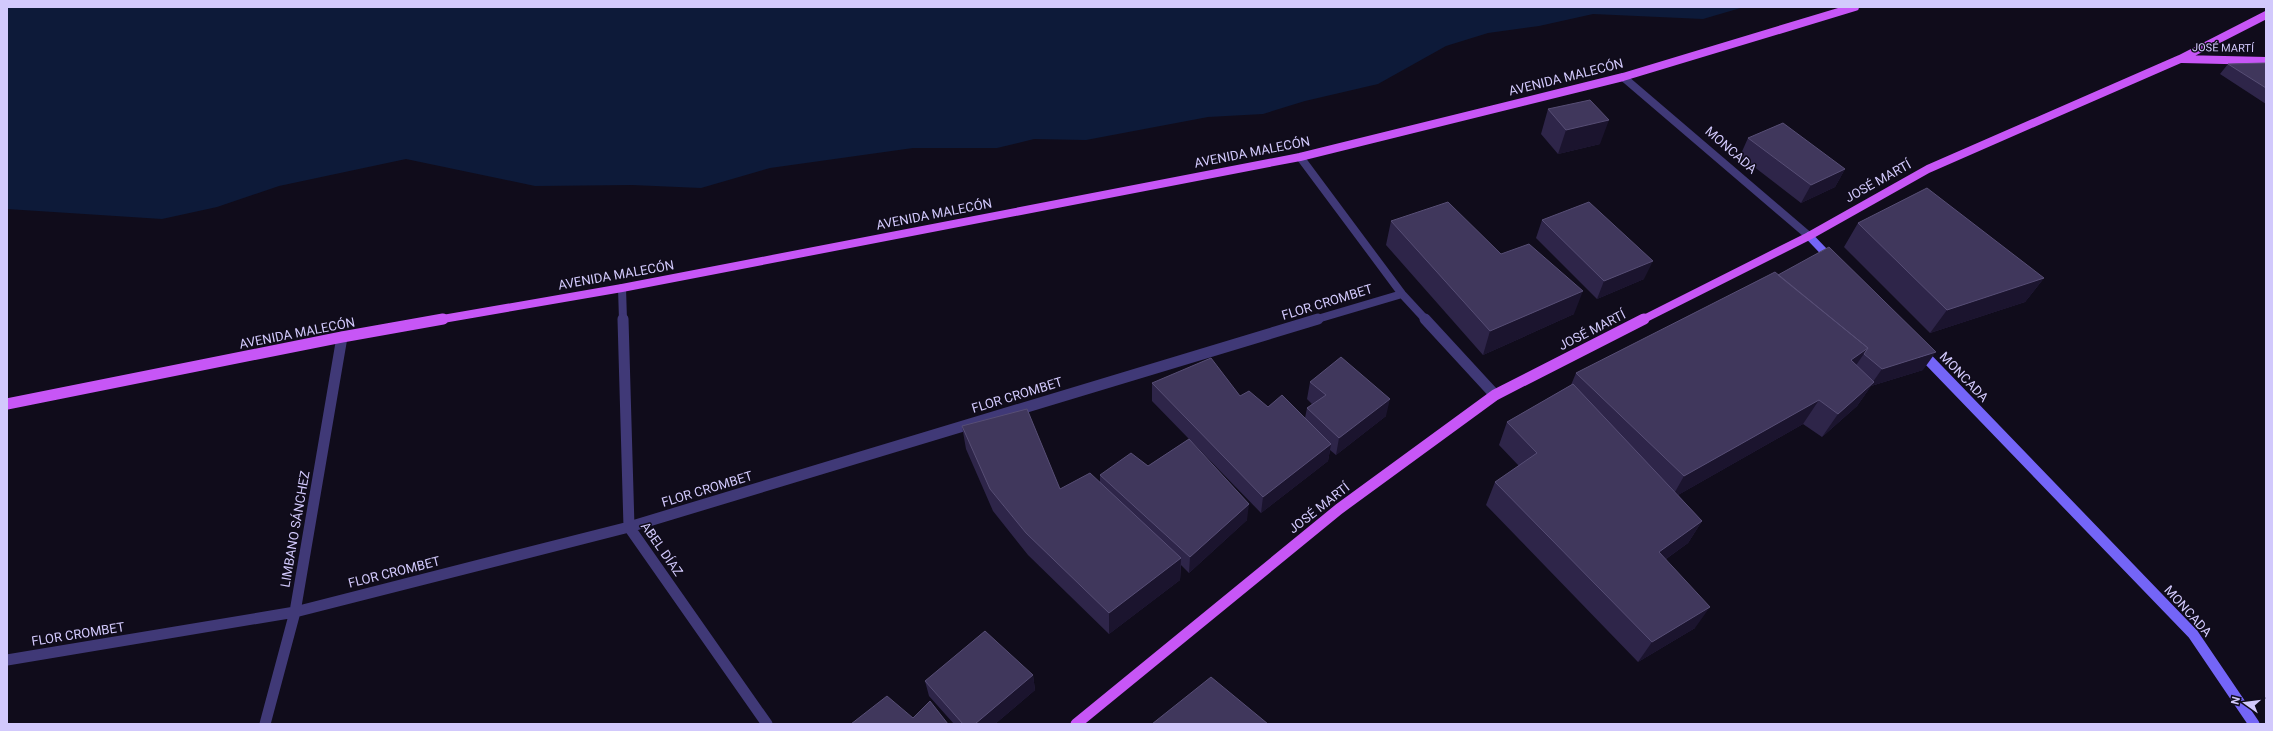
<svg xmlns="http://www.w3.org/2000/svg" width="2273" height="731" viewBox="0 0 2273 731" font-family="Roboto,sans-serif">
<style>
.water{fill:#0d1a39}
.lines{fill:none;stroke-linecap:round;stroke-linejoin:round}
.street-far1{stroke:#403977;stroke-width:8}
.street{stroke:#403977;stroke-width:11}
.secondary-far1{stroke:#7465f7;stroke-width:8}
.secondary{stroke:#7465f7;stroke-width:11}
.primary-far1{stroke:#c756f6;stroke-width:8}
.primary{stroke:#c756f6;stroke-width:11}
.wall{fill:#2e2549}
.shaded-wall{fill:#1b142e}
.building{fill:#40375c;stroke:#574e75}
.labels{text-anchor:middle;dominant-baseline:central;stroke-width:3;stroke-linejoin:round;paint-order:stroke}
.far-street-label{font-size:11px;fill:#d2c9fc;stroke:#100c1b}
.street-label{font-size:13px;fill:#d2c9fc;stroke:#100c1b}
</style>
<rect width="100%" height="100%" fill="#100c1b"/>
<path class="water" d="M7,7H1744L1703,19L1593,14L1539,26L1488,33L1446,46L1378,84L1305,101L1263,114L1208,117L1086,140L1034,139L997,148H913L770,168L701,188L632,185L535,186L406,159L279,186L217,207L162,219L7,209Z"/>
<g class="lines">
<path class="street-far1" d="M1623,77L1809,236
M1300,157L1402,294L1426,320
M622,288L623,320
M1314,320L1402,294"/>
<path class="street" d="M623,319L629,527L767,724
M1425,319L1495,395
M7,660L295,612L629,527L1318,319
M265,724L295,612L342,337"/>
<path class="secondary-far1" d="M1809,236L1832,260"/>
<path class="secondary" d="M1920,351L2193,634L2254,724"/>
<path class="primary-far1" d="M2182,59L2266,61
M437,320L622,288L1300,157L1623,77L1855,7
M1642,320L1809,236L1928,169L2180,59L2266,15"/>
<path class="primary" d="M7,404L342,337L443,319
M1076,724L1339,509L1495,395L1644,319"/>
</g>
<path class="wall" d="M2266,63V104L2220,74L2228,64Z
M1548,109L1600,144L1558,154L1541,134Z
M1748,138L1845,169L1835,187L1801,203L1740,156Z
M1542,220L1644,279L1597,299L1536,238Z
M1391,221L1501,254L1574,314L1483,355L1386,245Z
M1858,223L2044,278L2025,302L1930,333L1844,247Z
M1778,275L1923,370L1871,386L1857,406L1822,437L1803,424L1678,495L1702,521L1688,543L1666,559L1695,628L1638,662L1486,505L1495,482L1519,466L1499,445L1507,422L1571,385L1576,373Z
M1310,382L1386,416L1336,455L1330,450L1328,461L1261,513L1191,441L1247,520L1189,573L1181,565L1180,580L1109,634L1028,555L993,511L966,449L962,426L1060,489L1100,482V475L1148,466L1189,439L1152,401V383L1240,396L1268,407L1305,418L1307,408L1312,404L1307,399Z
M1033,675L1035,690L995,724H954L929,696L925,681Z"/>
<path class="shaded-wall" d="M1609,120L1600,144L1558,154L1566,130Z
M1845,169L1835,187L1801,203L1811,185Z
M1653,261L1644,279L1597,299L1604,281Z
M2044,278L2025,302L1930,333L1947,310Z
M1583,291L1574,314L1483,355L1490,331Z
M1868,348L1852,371L1851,360Z
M1936,352L1923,370L1871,386L1857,406L1822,437L1838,414L1870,386L1882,369Z
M1390,399L1386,416L1336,455L1339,438Z
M1819,400L1803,424L1671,499L1684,476Z
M1331,444L1328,461L1261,513L1263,497Z
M1249,504L1247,520L1189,573L1190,557Z
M1702,521L1688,543L1646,573L1659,552Z
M1181,558L1180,580L1109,634V613Z
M1710,607L1695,628L1638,662L1652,642Z
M1033,675L1035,690L995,724H975Z"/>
<path class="building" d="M2266,63V88L2228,64Z
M1590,100L1609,120L1566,130L1548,109Z
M1783,123L1845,169L1811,185L1748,138Z
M1927,188L2044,278L1947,310L1858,223Z
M1448,202L1501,254L1529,244L1583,291L1490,331L1391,221Z
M1589,202L1653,261L1604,281L1542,220Z
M1829,247L1936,352L1882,369L1864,354L1868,348L1778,275Z
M1775,272L1868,348L1851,360L1874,382L1838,414L1819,400L1684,476L1576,373Z
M1341,357L1390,399L1339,438L1307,408L1326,395L1310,382Z
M1211,358L1240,396L1249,391L1268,407L1282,395L1331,444L1263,497L1152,383Z
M1573,384L1702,521L1659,552L1710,607L1652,642L1495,482L1537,453L1507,422Z
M1027,409L1060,489L1090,473L1181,558L1109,613L1026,533L990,489L962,426Z
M1189,439L1249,504L1190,557L1100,475L1131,453L1148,466Z
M985,631L1033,675L975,724H963L925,681Z
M1211,677L1268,724H1152Z
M887,696L913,718L930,701L948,724H851Z"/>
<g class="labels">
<g class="far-street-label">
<text transform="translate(2223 48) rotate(1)">JOSÉ MARTÍ</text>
</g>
<g class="street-label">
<text transform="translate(1566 77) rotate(-14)">AVENIDA MALECÓN</text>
<text transform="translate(1731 150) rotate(41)">MONCADA</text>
<text transform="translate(1252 152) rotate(-11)">AVENIDA MALECÓN</text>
<text transform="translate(1878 181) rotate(-29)">JOSÉ MARTÍ</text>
<text transform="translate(934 214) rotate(-11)">AVENIDA MALECÓN</text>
<text transform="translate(616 275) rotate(-10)">AVENIDA MALECÓN</text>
<text transform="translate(1327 302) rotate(-17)">FLOR CROMBET</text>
<text transform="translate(1592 330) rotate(-27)">JOSÉ MARTÍ</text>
<text transform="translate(297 333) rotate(-11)">AVENIDA MALECÓN</text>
<text transform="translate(1964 377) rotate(46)">MONCADA</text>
<text transform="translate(1017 395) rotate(-17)">FLOR CROMBET</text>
<text transform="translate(707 489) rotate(-17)">FLOR CROMBET</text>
<text transform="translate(1319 508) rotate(-38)">JOSÉ MARTÍ</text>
<text transform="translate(295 529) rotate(-80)">LIMBANO SÁNCHEZ</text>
<text transform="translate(662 549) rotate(55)">ABEL DÍAZ</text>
<text transform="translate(394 572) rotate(-14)">FLOR CROMBET</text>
<text transform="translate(2188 611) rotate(48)">MONCADA</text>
<text transform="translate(78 634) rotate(-9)">FLOR CROMBET</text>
</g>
</g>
<rect width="2273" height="731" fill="none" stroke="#d2c9fc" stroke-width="16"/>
<g transform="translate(2245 703) rotate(284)" stroke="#100c1b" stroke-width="3" paint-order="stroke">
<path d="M0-3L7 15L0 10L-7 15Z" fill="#d2c9fc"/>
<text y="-6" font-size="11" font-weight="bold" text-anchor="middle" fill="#d2c9fc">N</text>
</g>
</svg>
